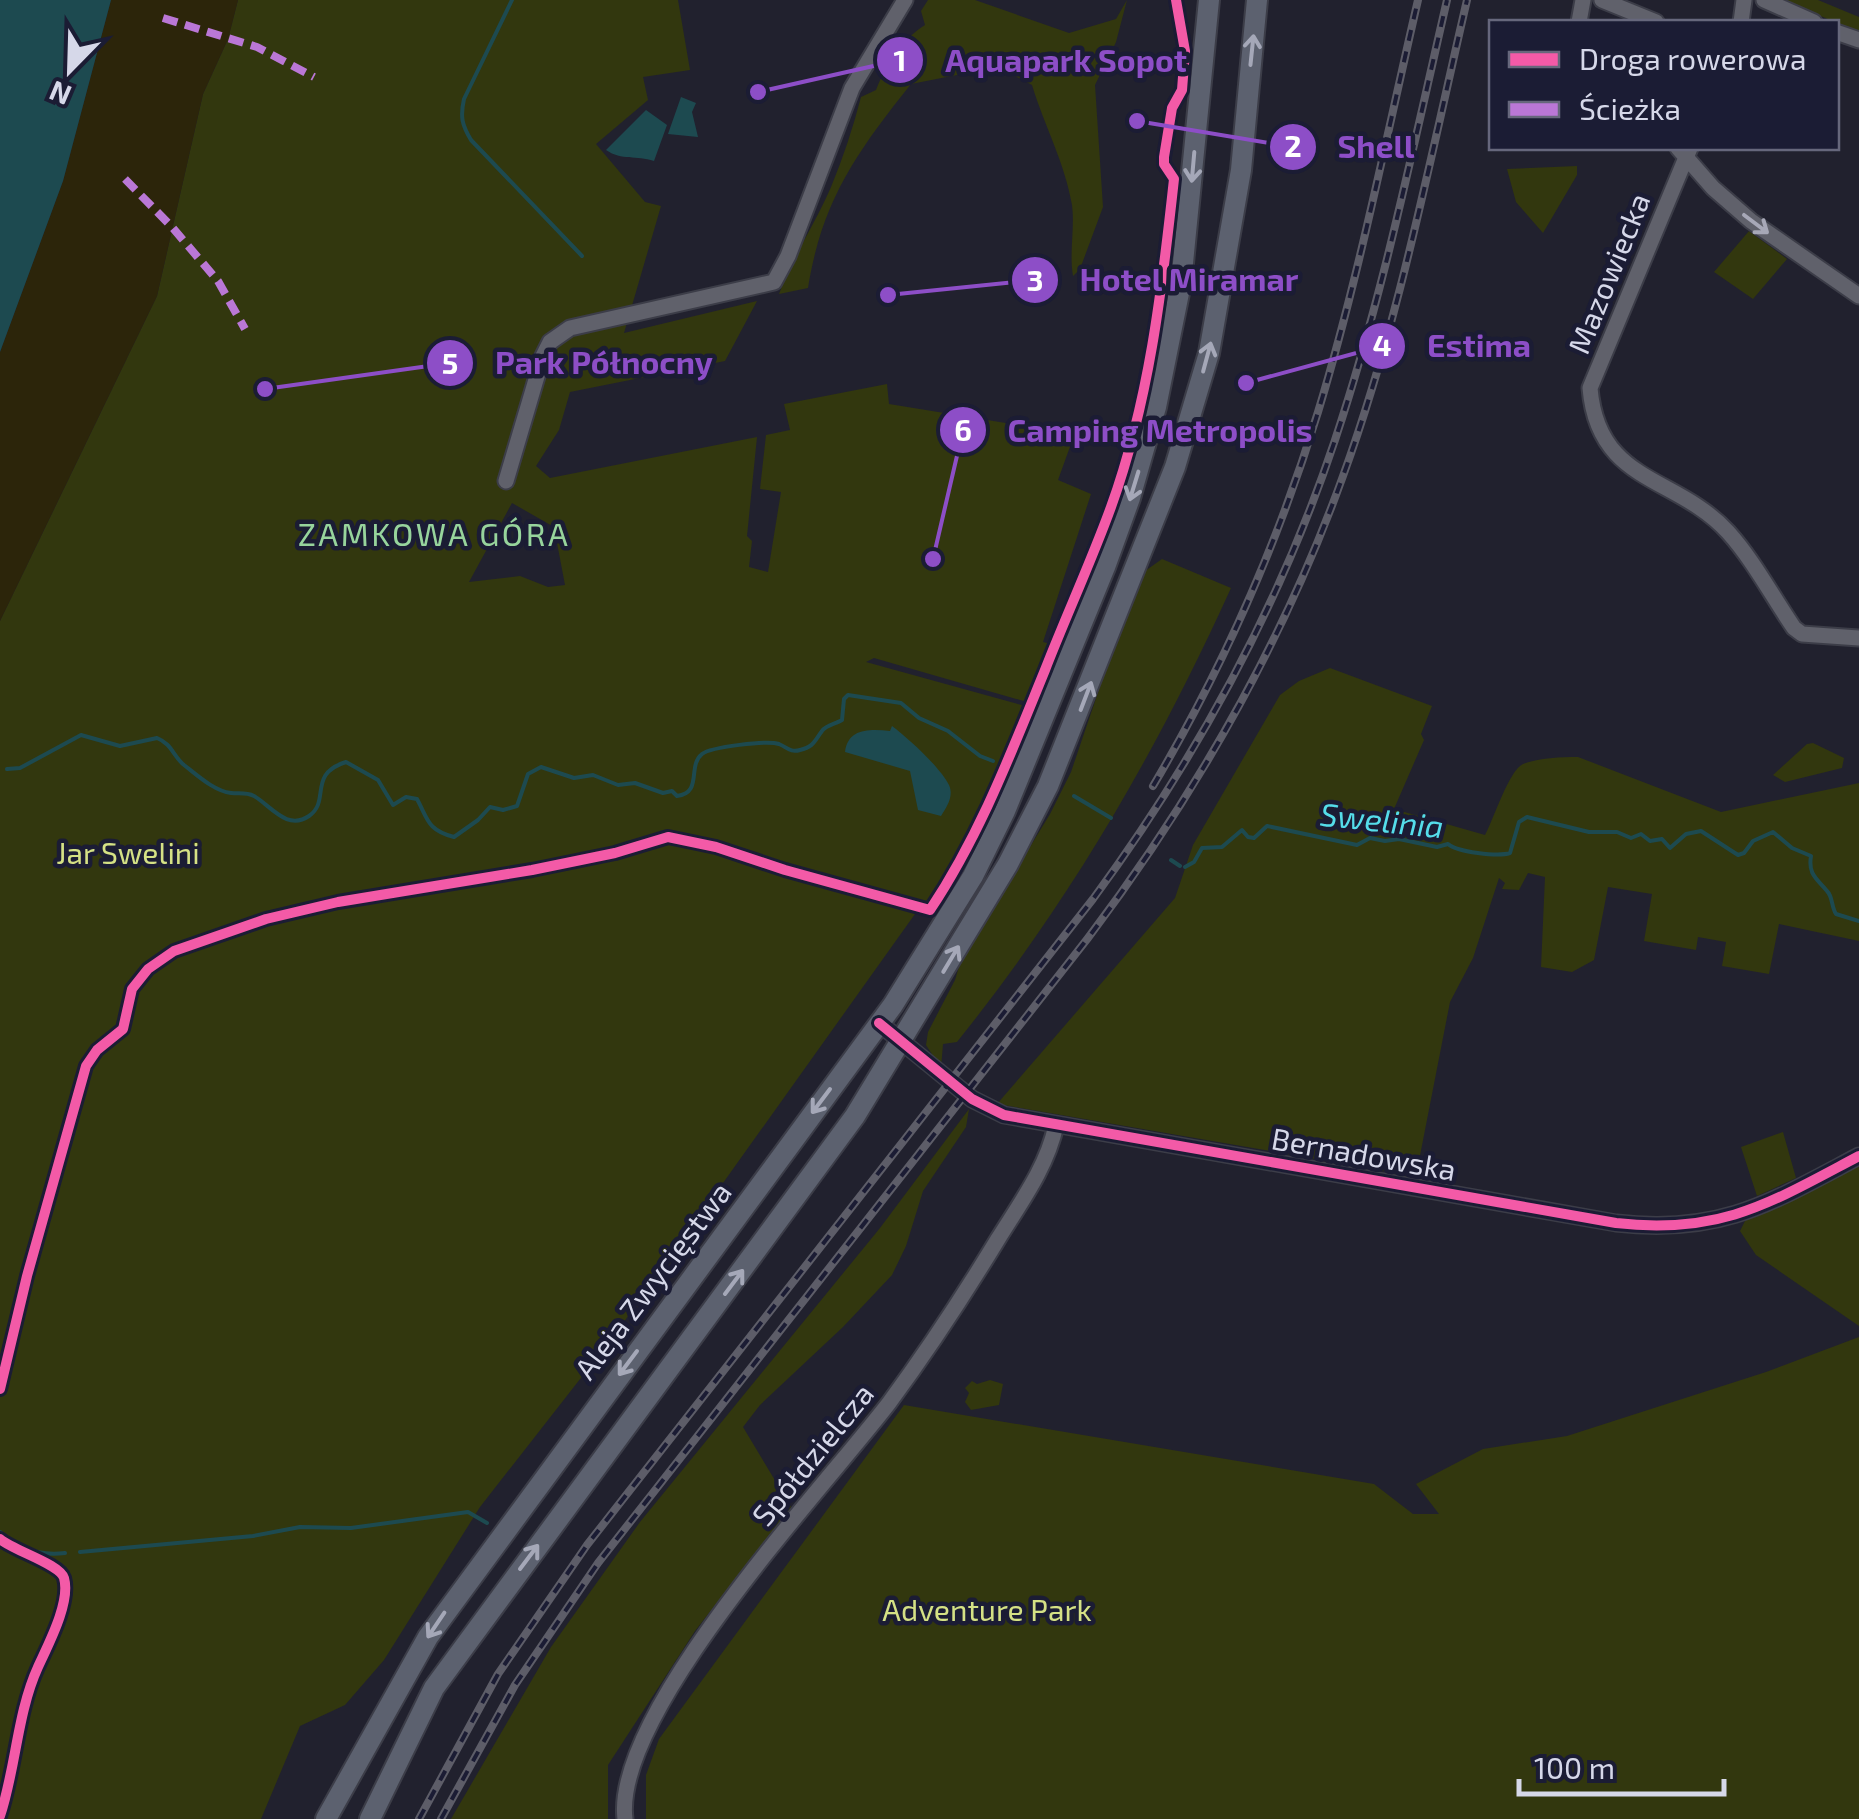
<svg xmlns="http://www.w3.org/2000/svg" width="1859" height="1819" viewBox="0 0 1859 1819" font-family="'Exo 2',sans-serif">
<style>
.green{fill:#32370e;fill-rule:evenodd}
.sand{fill:#2c250a}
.water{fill:#1d4a50}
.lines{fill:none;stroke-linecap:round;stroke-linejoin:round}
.stream{stroke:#1d4a50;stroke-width:4}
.minor-casing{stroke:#3c3d48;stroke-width:19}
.major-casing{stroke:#3c3d48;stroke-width:24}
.minor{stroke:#60616b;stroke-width:15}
.major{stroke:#5c616f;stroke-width:20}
.rail-casing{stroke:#5d5d68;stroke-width:8}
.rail{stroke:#1b1c34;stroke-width:4;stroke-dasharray:11;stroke-linecap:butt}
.quiet{stroke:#ba77d6;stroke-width:8;stroke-dasharray:15 8;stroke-linecap:butt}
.cycleway-casing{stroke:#1b1c34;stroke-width:16}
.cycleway{stroke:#f35aa7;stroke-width:10}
.oneway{stroke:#a5a8b8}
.oneway2{stroke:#a7a8b7}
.labels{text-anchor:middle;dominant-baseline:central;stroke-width:9;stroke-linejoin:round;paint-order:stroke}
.street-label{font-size:30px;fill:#d6d8e9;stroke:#1b1c34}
.park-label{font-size:30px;fill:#d5e185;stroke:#1b1c34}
.neighbourhood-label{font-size:32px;letter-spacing:2.5px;fill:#97d49c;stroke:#1b1c34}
.water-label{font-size:32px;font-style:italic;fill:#55ddea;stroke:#1b1c34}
.leader{fill:none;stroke:#8d4ec7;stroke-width:4}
.callout-dot{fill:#8d4ec7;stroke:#1b1c34;stroke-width:4}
.mark-label{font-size:30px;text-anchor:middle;font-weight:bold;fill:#fff}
.callout-label{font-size:32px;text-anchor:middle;font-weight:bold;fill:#8d4ec7;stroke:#1b1c34;stroke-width:9;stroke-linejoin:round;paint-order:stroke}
</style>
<rect width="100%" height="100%" fill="#21212e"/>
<path class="green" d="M238,0H678L690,70L643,77L648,100L596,144L645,202L661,206L624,333L757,301L725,361L570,392L559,430L536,466L550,478L757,437L747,536L752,541L749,567L768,572L781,492L760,489L766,435L790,430L784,404L887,384L889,404L1054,431L1062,426L1076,430L1058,480L1091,494L1043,642L1051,644L1027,702L874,658L866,662L1025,706L1006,754L1008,761L1030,783L1002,761C979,815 957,873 915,914L616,1333L480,1507L384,1660L345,1705L300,1726L261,1819H0V621L157,296L203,94L228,39ZM512,503L554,527L565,585L548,587L520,576L469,582Z
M928,0H975L1069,33L1116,19L1127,0L1116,42L1095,85L1103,207L1080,269L1073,276C1069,252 1075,228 1072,205C1065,163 1044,125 1032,85L1006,71L962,74L911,84C857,152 822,200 808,288L779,294C793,256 815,224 831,187C843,158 853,128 861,97L876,90C887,63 900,41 925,25L921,11Z
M1782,0H1818L1859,17V32Z
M1577,166V175L1543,233L1516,202L1507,169Z
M1749,231L1787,259L1753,299L1714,272Z
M1162,559L1231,588C1156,753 1070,901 957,1042L943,1044L941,1068L926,1045L928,1032L955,980L961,960L1050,814L1071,772L1108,663L1145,571Z
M1330,668L1432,706L1421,734L1424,740L1394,809L1485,835C1493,821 1509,770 1523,764C1538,758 1561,757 1578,757L1721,812L1859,783V941L1779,924L1769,974L1722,966L1726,942L1698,937L1696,950L1644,941L1652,894L1608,887L1594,960L1572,972L1541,967L1545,877L1528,873L1519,890L1502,889L1505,883L1499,878L1473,958L1450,1002L1416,1176L997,1104L1175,898L1193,845L1280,695L1299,681Z
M1813,743L1844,758L1842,768L1785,782L1773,775L1807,744Z
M969,1109L966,1127L923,1191L906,1246L892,1275L843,1327L760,1405L743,1427L791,1507L695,1631L608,1765V1819H451L551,1647L640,1522L880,1228Z
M1783,1132L1796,1178L1757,1196L1741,1147Z
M1859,1164V1326L1756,1255L1740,1231L1746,1219L1777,1208Z
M1859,1337V1819H646V1775L659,1739L904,1405L1374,1484L1413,1514H1439L1416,1484L1483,1449L1567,1436L1766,1372Z
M990,1380L1003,1384L999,1405L971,1410L965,1402L969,1393L965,1388L972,1381L977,1384Z"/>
<path class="sand" d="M111,0H238L228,39L203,94L157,296L0,621V352L63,181Z"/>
<path class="water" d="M0,0H111L63,181L0,352Z
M681,97L696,103L692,112L698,137L668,134Z
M646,110L667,125L654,161C636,155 622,161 606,150Z
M892,726C908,738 940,767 949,785C954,796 947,807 941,816L918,810L910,771L845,752C848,728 870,729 890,731Z"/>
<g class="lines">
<path class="stream" d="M512,0L464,99C460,117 462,125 471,140L582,256
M7,769L20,768L81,735L120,746L157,738C172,744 173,756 184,765C197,775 214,791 231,793C239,794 246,792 254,796C271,806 287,831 309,816C331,801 307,774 346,762L378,780L393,805L406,797L417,799C428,819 427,830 454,837L478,820L490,807L503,810L517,806L528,774L541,767L574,778L593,775L618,785L635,783L663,793L672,791L677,796C703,793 687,766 702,754C711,747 767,740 779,744C787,747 790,753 800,750C814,747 815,740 822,731C826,725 836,724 842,720L844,699L848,695L901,703L919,718L948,731L980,756L993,761
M1074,796L1111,818
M1171,860L1180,866
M1185,867L1194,862L1202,848L1222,847L1242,830L1248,837L1254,838L1267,826L1357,845L1370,838L1385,841L1399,839L1437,847L1448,844C1457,852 1498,857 1510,853L1519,822L1527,817L1589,832H1617L1631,838L1641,834L1650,841L1662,839L1670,848L1686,834L1701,831L1738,855L1744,853L1753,841L1773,832L1792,848L1811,856C1808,874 1816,878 1827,891C1833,897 1831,906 1836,914L1859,921
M0,1532C18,1549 41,1556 65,1553
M80,1552L253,1536L300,1527L351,1528L468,1512L487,1523"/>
<g class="minor-casing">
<path id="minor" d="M1602,0L1656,22
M1764,0L1814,22
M1579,22L1583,0
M1741,22L1744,0
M1836,32L1859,40
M1678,148L1713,188L1751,221L1859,296
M1690,148L1590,388C1598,484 1676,475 1728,532C1754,561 1772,596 1794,628L1802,634L1859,638
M506,481L543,356L550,342L570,328L774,282L788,256L852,88L905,0
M879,1023L972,1099L1004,1115L1616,1223C1721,1235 1770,1203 1859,1156
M625,1819C612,1714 823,1489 889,1403C928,1350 964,1295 998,1239C1021,1202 1047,1167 1056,1125"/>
</g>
<g class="major-casing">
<path id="major" d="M326,1819L428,1637L893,1005L973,876L1005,811L1105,567L1130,498L1156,407L1181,283L1209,0
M370,1819L434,1688L855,1116L1008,864L1048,786L1175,467L1209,353L1241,170L1257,0"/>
</g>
<use href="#minor" class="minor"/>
<use href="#major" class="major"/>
<g class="rail-casing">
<path id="rail" d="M1153,786C1223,668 1278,543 1318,412C1359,277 1386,138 1418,0
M419,1819L498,1674L587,1545L1093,899C1196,759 1280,605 1335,440C1383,296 1413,147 1447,0
M441,1819L515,1685L598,1563L1088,938C1195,796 1283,643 1343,476C1399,322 1430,159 1467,0"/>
</g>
<use href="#rail" class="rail"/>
<path class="quiet" d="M163,18L257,47L314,77
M125,179L172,227L218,281L245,329"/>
<g class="cycleway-casing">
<path id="cycleway" d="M879,1023L972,1099L1004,1115L1616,1223C1721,1235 1770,1203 1859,1156
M0,1389L27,1276L86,1066L97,1050L123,1029L132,989L148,969L174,951L266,919L338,902L532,870L615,853L668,837L716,847L785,870L930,910C980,835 1011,753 1045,670C1066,616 1091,562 1111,507C1149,402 1162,290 1174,179L1164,164V157L1172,108L1182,90L1185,51L1176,0
M0,1539C14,1551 60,1564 64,1578C71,1602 48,1645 38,1667C17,1713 16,1768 0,1816"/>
</g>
<use href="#cycleway" class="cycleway"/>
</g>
<defs><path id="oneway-shaft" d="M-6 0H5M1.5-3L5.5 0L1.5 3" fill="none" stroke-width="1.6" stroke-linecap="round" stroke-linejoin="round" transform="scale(2.5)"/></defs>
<g class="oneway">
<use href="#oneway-shaft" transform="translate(1252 50) rotate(-84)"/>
<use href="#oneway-shaft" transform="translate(1193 167) rotate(95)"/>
<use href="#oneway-shaft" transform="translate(1207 357) rotate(-75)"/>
<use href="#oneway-shaft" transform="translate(1134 486) rotate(107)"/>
<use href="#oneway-shaft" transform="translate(1086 696) rotate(-69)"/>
<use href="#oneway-shaft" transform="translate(951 959) rotate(-59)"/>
<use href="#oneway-shaft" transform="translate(821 1101) rotate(127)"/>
<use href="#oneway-shaft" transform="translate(734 1282) rotate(-53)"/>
<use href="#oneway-shaft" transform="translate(628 1363) rotate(127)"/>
<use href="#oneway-shaft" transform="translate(529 1557) rotate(-53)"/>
<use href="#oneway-shaft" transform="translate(436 1625) rotate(124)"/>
</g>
<use class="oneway2" href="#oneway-shaft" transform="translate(1756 224) rotate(37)"/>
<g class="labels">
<g class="street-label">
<text transform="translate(1608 273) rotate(-68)">Mazowiecka</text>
<text transform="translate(1364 1153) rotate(10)">Bernadowska</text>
<text transform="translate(652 1280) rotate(-53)">Aleja Zwycięstwa</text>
<text transform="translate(812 1454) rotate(-51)">Spółdzielcza</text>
</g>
<g class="park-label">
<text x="128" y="852">Jar Swelini</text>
<text x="987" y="1609">Adventure Park</text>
</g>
<g class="neighbourhood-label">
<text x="434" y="533">ZAMKOWA GÓRA</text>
</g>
<g class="water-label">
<text transform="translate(1382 819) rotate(6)">Swelinia</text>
</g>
</g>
<path class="leader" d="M758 92L900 60M1137 121L1293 147M888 295L1035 280M1246 383L1382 346M265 389L450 363M933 559L963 430"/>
<g class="callout-dot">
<circle cx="758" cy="92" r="10"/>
<circle cx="1137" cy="121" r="10"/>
<circle cx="888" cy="295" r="10"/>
<circle cx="1246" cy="383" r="10"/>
<circle cx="265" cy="389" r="10"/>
<circle cx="933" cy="559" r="10"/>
<circle cx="900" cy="60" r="25"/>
<circle cx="1293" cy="147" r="25"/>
<circle cx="1035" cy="280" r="25"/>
<circle cx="1382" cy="346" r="25"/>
<circle cx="450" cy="363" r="25"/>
<circle cx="963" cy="430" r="25"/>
</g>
<g class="mark-label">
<text x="900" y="71">1</text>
<text x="1293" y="157">2</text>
<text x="1035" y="291">3</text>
<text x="1382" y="356">4</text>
<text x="450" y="374">5</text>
<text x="963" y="441">6</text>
</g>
<g class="callout-label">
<text x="1066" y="72">Aquapark Sopot</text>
<text x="1376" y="158">Shell</text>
<text x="1189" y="291">Hotel Miramar</text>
<text x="1479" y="357">Estima</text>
<text x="604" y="374">Park Północny</text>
<text x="1160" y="442">Camping Metropolis</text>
</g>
<rect x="1489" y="20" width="350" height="130" fill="#1b1c34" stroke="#66677c" stroke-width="2.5"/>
<rect x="1509" y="52" width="50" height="15" fill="#f35aa7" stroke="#66677c" stroke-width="2.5"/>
<text x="1579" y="70" font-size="30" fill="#d6d8e9">Droga rowerowa</text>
<rect x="1509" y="102" width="50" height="15" fill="#ba77d6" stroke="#66677c" stroke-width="2.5"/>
<text x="1579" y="120" font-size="30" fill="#d6d8e9">Ścieżka</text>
<g transform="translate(70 70) rotate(203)" stroke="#1b1c34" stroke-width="8" paint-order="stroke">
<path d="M0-8L18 38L0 25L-18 38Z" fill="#d6d8e9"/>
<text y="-15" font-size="28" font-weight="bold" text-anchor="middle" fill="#d6d8e9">N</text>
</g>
<path d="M1519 1779v15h205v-15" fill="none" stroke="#d6d8e9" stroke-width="5"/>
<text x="1534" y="1779" font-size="30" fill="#d6d8e9" stroke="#1b1c34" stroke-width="8" paint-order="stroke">100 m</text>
</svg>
